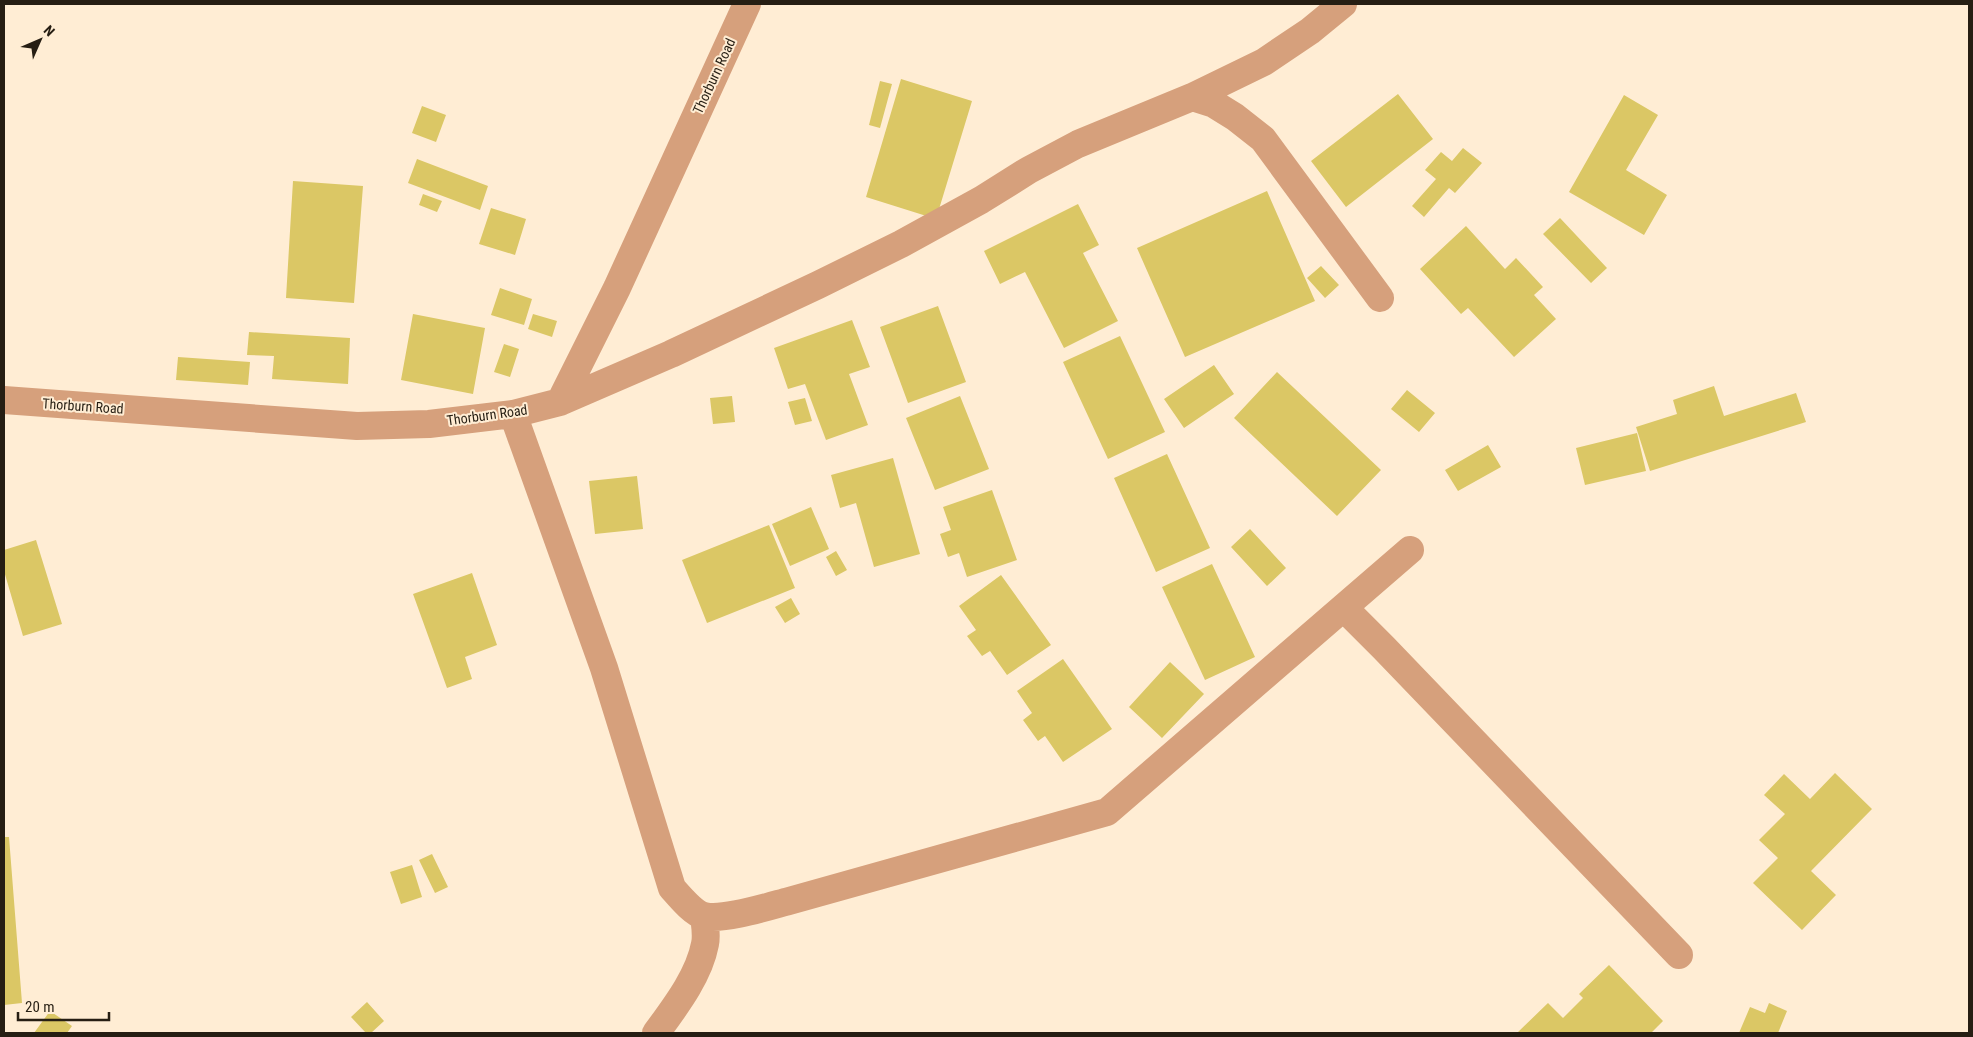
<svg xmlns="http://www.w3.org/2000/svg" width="1973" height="1037" viewBox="0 0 1973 1037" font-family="'Roboto Condensed',sans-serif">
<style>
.building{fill:#dbc765}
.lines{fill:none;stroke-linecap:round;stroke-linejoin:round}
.minor{stroke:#d6a07c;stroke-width:28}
.labels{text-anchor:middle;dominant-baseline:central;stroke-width:4;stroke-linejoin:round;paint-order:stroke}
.street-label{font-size:14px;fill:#261e13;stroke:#ffedd4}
</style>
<rect width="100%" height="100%" fill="#ffedd4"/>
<path class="building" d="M901,79L972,101L936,219L866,197Z
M880,81L892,84L880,128L869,125Z
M1398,94L1433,139L1346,207L1311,161Z
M1624,95L1658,115L1626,170L1667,195L1644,235L1569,192Z
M422,106L446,115L436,142L412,133Z
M1463,148L1482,163L1455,193L1449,188L1424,217L1412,206L1436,179L1425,170L1441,152L1452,161Z
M417,159L488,186L480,210L408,183Z
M293,181L363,186L354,303L286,298Z
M1267,191L1315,301L1185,357L1137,248Z
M423,194L442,201L437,212L419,205Z
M1078,204L1099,245L1083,253L1118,321L1064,348L1025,272L1000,284L984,251Z
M491,208L526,219L515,255L479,244Z
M1560,218L1607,268L1591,283L1543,234Z
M1466,226L1505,269L1516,258L1543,287L1534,295L1556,319L1514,357L1468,308L1461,314L1420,269Z
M1321,266L1339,285L1325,298L1307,278Z
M500,288L532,299L524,325L491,315Z
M938,306L966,382L908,403L880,327Z
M413,314L485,328L473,394L401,380Z
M533,314L557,321L552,337L528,329Z
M852,320L870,367L849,374L868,425L826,440L805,384L788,389L774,348Z
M249,332L350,338L348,384L272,379L274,356L247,355Z
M1120,336L1165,432L1108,459L1063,362Z
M504,344L519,349L510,377L494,372Z
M178,357L250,362L248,385L176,380Z
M1214,365L1234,394L1184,428L1164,399Z
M1277,372L1381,470L1337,516L1234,418Z
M1714,386L1724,416L1796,393L1806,422L1650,471L1636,427L1677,414L1673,400Z
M1407,390L1435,413L1419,432L1391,409Z
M732,396L735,422L713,424L710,398Z
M960,396L989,469L935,490L906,418Z
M805,398L812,421L795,425L788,402Z
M1637,433L1646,471L1585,485L1576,448Z
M1488,445L1501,467L1458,491L1445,470Z
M1167,454L1210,548L1156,572L1114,478Z
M893,458L920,554L874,567L856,503L840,508L831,475Z
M637,476L643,529L595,534L589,481Z
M992,490L1017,560L967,577L959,553L948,557L940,534L951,530L943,507Z
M811,507L829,549L790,566L772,524Z
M769,525L795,588L707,623L682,560Z
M1250,529L1286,568L1267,586L1231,547Z
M36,540L62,624L23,636L4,571V550Z
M836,551L847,570L836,576L826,557Z
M1212,564L1255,657L1205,680L1162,587Z
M472,573L497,645L465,657L472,679L447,688L413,594Z
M1001,575L1051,645L1007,675L990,651L982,656L967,636L976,630L959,606Z
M791,598L800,614L785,623L775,607Z
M1063,659L1112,729L1063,762L1045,736L1038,741L1023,720L1032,713L1017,691Z
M1170,662L1204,694L1162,738L1129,707Z
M1835,773L1872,809L1811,871L1836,895L1802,930L1753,883L1778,858L1759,840L1785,814L1764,795L1784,774L1810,799Z
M4,837H9L22,1003L4,1005Z
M432,854L448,887L435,893L419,860Z
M412,865L422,897L401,904L390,872Z
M1609,965L1663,1021L1651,1033H1517L1548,1003L1563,1018L1583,998L1579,994Z
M367,1002L384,1021L371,1033H366L351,1017Z
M1769,1003L1787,1011L1778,1033H1739L1750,1007L1765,1013Z
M50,1011L72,1026L67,1033H34Z"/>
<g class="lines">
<path class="minor" d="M1192,97L1214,104L1235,117L1263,139L1380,298
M4,400L357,426L429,424L513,414L560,402L671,354L818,285L901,244L981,200L1029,170L1078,144L1192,97L1264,62L1310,31L1343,4
M560,402L617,288L747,4
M513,414L604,668L672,888C680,897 693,913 704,916C723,921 770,906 789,901L1107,812L1410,550
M1344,608L1384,648L1679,955
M656,1033C675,1007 699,976 705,944C707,935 705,925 704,916"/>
</g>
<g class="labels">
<g class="street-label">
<text transform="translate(714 76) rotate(-65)">Thorburn Road</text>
<text transform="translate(83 406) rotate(4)">Thorburn Road</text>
<text transform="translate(487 415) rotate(-8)">Thorburn Road</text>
</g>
</g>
<rect width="1973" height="1037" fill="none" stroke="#261e13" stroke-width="10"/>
<g transform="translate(40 40) rotate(45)" stroke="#ffedd4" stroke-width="4" paint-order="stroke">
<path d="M0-4L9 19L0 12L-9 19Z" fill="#261e13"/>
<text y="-8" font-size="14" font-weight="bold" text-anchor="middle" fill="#261e13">N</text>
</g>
<path d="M18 1012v8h91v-8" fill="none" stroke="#261e13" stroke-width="2.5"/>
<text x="25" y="1012" font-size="15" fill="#261e13" stroke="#ffedd4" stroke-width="4" paint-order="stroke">20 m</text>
</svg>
